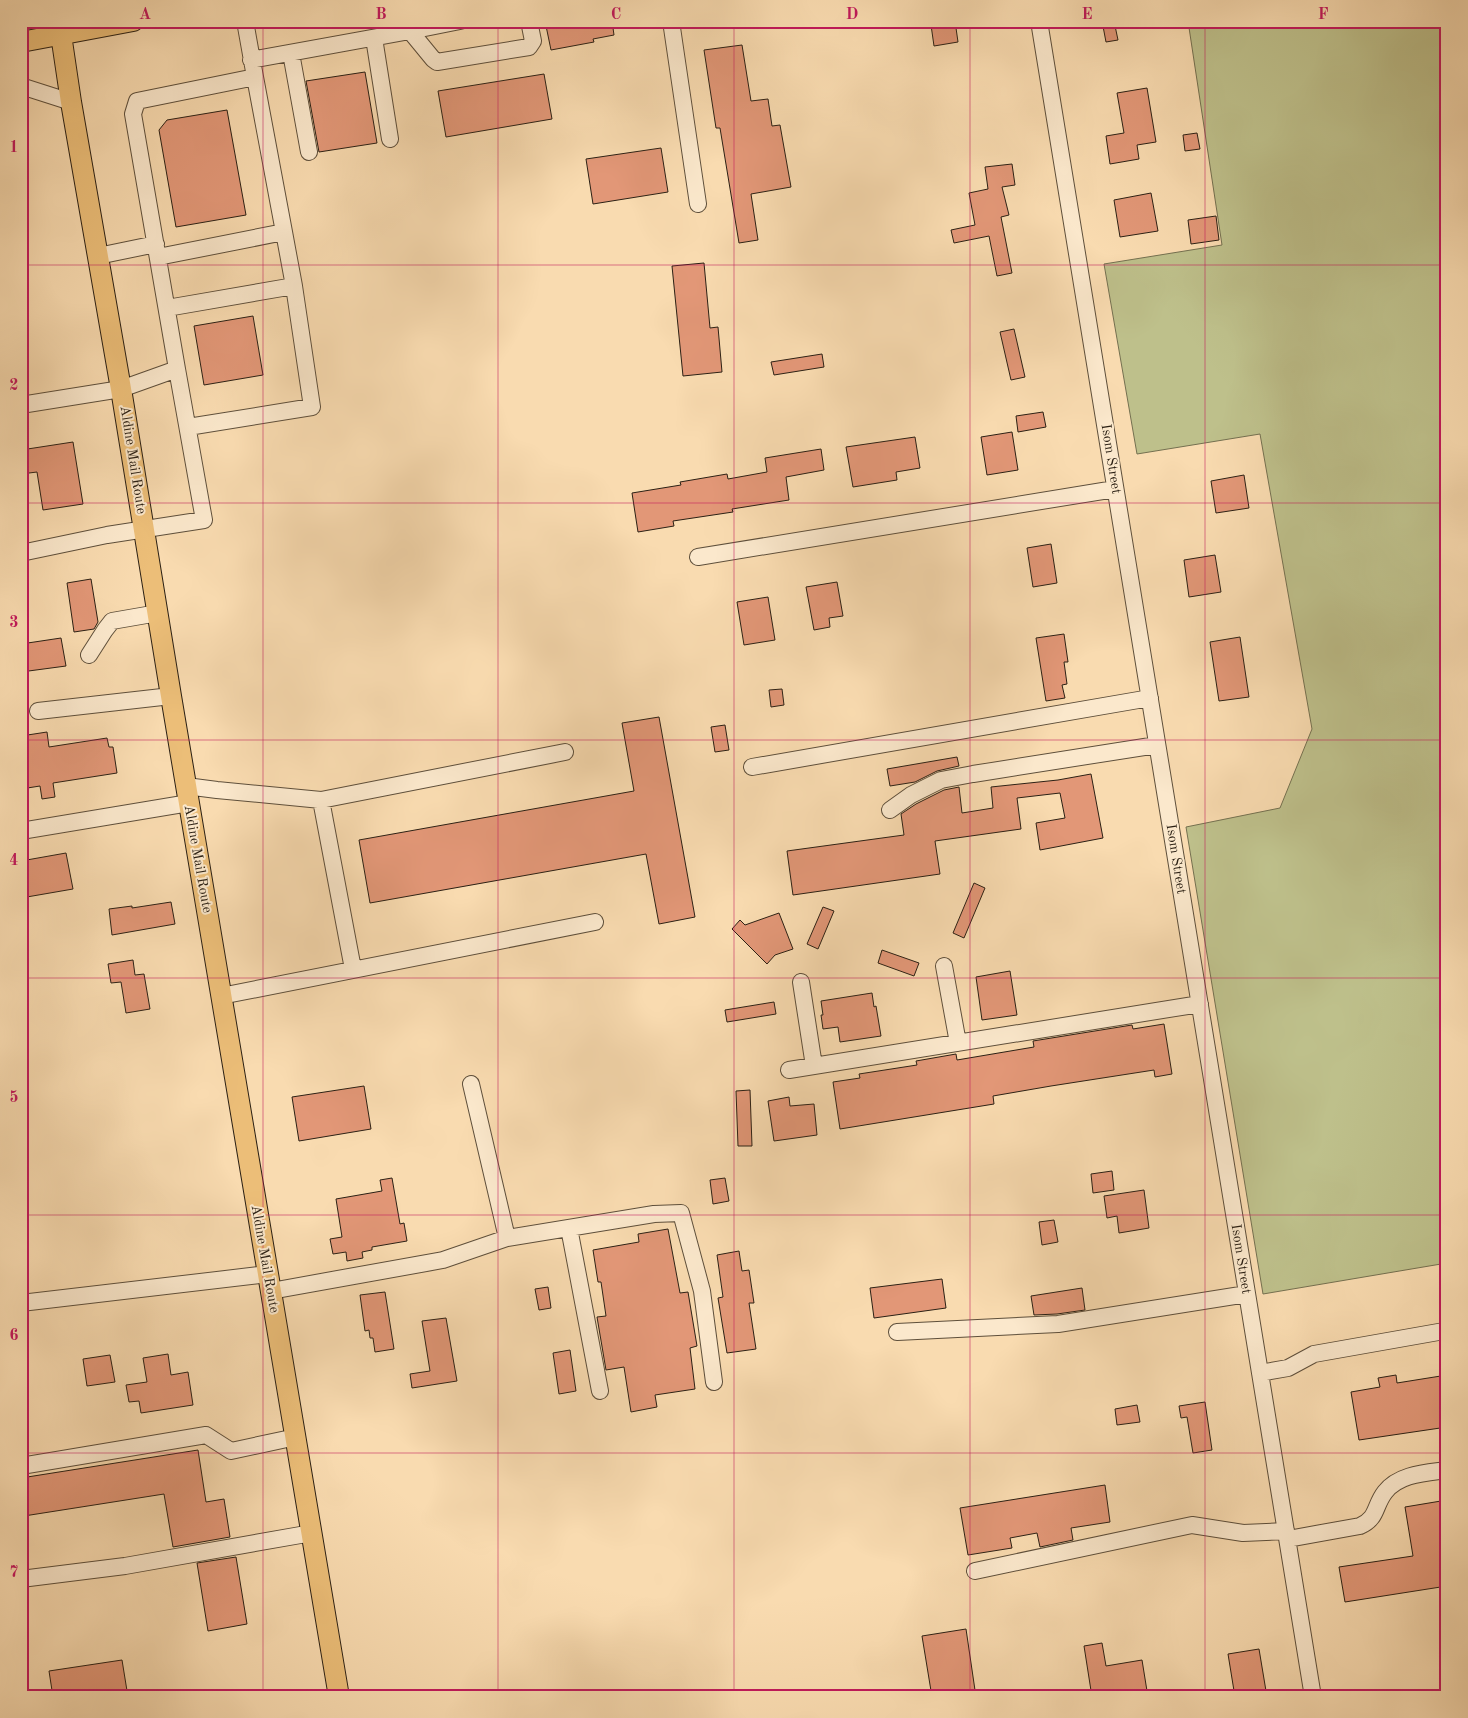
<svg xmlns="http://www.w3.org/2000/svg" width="1468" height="1718" viewBox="0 0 1468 1718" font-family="'Old Standard TT',serif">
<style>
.green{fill:#bec08b;stroke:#747050}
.building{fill:#e29777;stroke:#2b2014}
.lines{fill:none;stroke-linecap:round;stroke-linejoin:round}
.minor-casing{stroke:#5e4f3b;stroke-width:18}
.major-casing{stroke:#2b2014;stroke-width:22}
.minor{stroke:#fbe8cc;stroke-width:16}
.major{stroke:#ecbe78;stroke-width:20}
.grid{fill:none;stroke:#c2185b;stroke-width:1;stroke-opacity:0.55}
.labels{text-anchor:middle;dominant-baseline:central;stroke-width:4;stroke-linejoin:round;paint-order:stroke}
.street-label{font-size:14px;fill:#2b2014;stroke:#fbe8cc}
.neatline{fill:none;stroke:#c2185b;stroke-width:2}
.grid-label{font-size:16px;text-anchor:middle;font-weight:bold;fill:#c2185b}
</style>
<rect width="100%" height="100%" fill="#f9dbb0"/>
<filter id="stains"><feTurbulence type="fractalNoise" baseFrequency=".004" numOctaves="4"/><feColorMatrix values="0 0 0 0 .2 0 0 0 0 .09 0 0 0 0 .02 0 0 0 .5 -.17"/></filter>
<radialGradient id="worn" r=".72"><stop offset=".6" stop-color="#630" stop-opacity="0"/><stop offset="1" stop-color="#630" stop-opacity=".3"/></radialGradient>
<path class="green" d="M1188,21H1447V1263L1263,1294L1186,827L1280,808L1312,729L1260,434L1137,454L1104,264L1222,245Z"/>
<path class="building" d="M545,21H612L614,35L593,39L594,42L551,50Z
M955,21L958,42L934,46L931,25Z
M1102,21H1114L1118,40L1106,42Z
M742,45L751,101L768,99L772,126L780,125L791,187L751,194L758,240L739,243L720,128H716L704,50Z
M365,72L377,143L319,152L306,81Z
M544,74L552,119L446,137L438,91Z
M1147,88L1156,142L1137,145L1139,159L1110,164L1106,136L1124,133L1117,93Z
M227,110L246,215L176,227L159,130L167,120Z
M1197,133L1200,149L1185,151L1183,135Z
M661,148L668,192L593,204L586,159Z
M1012,164L1015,185L1002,187L1009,215L1001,217L1012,273L997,276L989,236L954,243L951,230L975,225L969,193L988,189L985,167Z
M1151,193L1158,231L1120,237L1114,200Z
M1216,216L1219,240L1191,244L1188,220Z
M704,263L710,328L718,327L722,372L683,376L672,266Z
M253,316L263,375L204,385L194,326Z
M1014,329L1025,377L1011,380L1000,332Z
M822,354L824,367L774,375L771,362Z
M1043,412L1046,427L1018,432L1016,416Z
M1012,432L1018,470L987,475L981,437Z
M915,437L920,468L896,472L897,480L853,487L846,447Z
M73,442L83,504L43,510L37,472L21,474V450Z
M821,449L824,470L786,477L789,500L732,509L733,512L673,521L674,526L638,532L632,493L681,485L680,482L727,474L728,479L767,472L765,458Z
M1244,475L1249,508L1216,513L1211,481Z
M1051,544L1057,583L1033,587L1027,548Z
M1215,555L1221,592L1189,597L1184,560Z
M91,579L98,622L94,629L74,632L67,583Z
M837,582L843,616L829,618L830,627L814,630L806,587Z
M768,597L775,640L744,645L737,602Z
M1064,634L1068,662H1064L1067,684L1062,685L1065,698L1046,701L1036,638Z
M1240,637L1249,697L1219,701L1210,642Z
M61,638L66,666L21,672V644Z
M782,689L784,705L771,707L769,690Z
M659,717L695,917L659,924L646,854L370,903L359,840L634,791L622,723Z
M725,725L729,750L715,752L711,727Z
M47,732L49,747L107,738L109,747H113L117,773L53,783L55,797L42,799L40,786L21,789V736Z
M957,757L959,766L937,771L915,782L890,786L887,769Z
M1091,774L1103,838L1040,850L1036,823L1065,818L1060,793L1017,798L1021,829L935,841L940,874L793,895L787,851L904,835L901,814L916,804L944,790L959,787L962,813L993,808L991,787L1058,780Z
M66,853L73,889L21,898V861Z
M974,883L985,888L964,938L953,933Z
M171,902L175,924L112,935L109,909L132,906V908Z
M823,907L834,911L818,949L807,944Z
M779,913L793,949L775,955L767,964L732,929L740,920L745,925Z
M882,950L919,963L914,976L878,963Z
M133,960L135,975L144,974L150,1009L126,1013L121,982L111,983L108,964Z
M1010,971L1017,1015L982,1020L976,977Z
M872,993L874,1007L876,1006L881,1036L840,1042L838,1027L823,1029L821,1015H823L821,1001Z
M774,1002L776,1014L727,1022L725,1010Z
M1164,1024L1172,1074L1155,1077L1154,1070L1051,1086L993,1096L994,1104L840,1129L833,1082L860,1078L859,1074L917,1065L916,1061L956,1054L957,1060L1034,1047L1033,1041L1132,1025L1133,1029Z
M364,1086L371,1129L299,1141L292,1097Z
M750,1090L752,1146H738L736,1091Z
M789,1097L790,1106L814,1104L817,1135L774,1141L768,1101Z
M1112,1171L1114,1190L1093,1193L1091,1174Z
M392,1178L400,1224L404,1223L407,1241L372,1247V1250L362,1252L363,1258L347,1261L346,1252L333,1254L330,1239L342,1237L336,1199L382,1191L380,1180Z
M725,1178L729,1201L713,1204L710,1180Z
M1144,1190L1149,1228L1119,1233L1117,1216L1107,1218L1104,1196Z
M1054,1220L1058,1242L1042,1245L1039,1222Z
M668,1229L680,1293L688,1292L697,1346L690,1348L695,1389L655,1395L657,1407L631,1412L624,1367L606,1370L597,1317L606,1316L601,1282H598L593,1250L639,1242L638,1234Z
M739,1251L742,1271L749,1270L754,1303H749L756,1349L727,1353L718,1298L723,1297L717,1255Z
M942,1279L946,1308L874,1318L870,1288Z
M548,1287L551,1308L539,1310L535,1289Z
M1082,1288L1085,1310L1057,1314L1034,1315L1031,1296Z
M385,1292L394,1349L375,1352L373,1338H370L369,1330L365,1331L360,1295Z
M446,1318L457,1381L412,1388L410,1374L430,1371L422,1321Z
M570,1350L576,1391L559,1394L553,1353Z
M168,1354L171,1375L188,1372L193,1405L141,1413L139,1401L129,1402L126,1385L147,1382L143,1358Z
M110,1355L115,1382L87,1386L83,1359Z
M1396,1375L1397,1383L1447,1375V1427L1359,1440L1351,1392L1380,1387L1378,1378Z
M1205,1402L1212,1450L1193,1453L1187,1417L1181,1418L1179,1406Z
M1137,1405L1140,1422L1117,1425L1115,1409Z
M198,1450L206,1502L224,1499L230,1537L173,1547L164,1494L24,1516L21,1501V1478Z
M1105,1485L1110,1522L1071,1528L1073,1540L1040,1547L1037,1533L1010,1538L1012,1548L968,1555L960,1508Z
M1447,1500V1586L1345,1602L1339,1567L1413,1556L1405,1507Z
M236,1557L247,1624L208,1631L197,1563Z
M966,1629L976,1697H932L922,1636Z
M1102,1643L1106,1666L1142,1660L1147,1691L1113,1697H1092L1084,1646Z
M1259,1649L1267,1697H1235L1228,1654Z
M122,1660L128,1697H53L49,1671Z"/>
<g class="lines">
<g class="minor-casing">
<path id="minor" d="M409,21L410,31L460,21
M671,21L698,204
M1039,21L1313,1697
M374,38L390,139
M291,53L309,152
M251,60L410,31L433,59L437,62L529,47L533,41L529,21
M21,86L71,102
M98,256L156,244
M158,257L284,232L255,77
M167,308L294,286L284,232
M21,405L121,389L177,369L133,114L137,101L255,77L245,21
M188,427L312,407L294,286
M21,553L107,535L204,520L177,369
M698,557L1115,489
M89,655L105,630L112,621L158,613
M38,711L171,696
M752,767L1150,698
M186,786L217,790L321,800L565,752
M321,800L353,969
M890,810L911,795L941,780L973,774L1157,745
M21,831L189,803
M944,966L958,1043
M801,982L814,1066
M221,996L595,922
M789,1070L1200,1004
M471,1084L507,1238
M569,1228L600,1391
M271,1291L443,1260L507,1238L654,1214L681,1213L702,1291L714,1382
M21,1303L268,1274
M897,1332L1058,1324L1247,1294
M1260,1373L1288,1368L1314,1354L1444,1331
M21,1466L206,1435L231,1451L296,1437
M1288,1539L1360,1526C1378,1518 1374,1506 1385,1492C1399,1474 1425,1473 1447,1470
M975,1571L1192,1525L1243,1533L1286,1531
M21,1579L125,1566L312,1533"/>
</g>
<g class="major-casing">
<path id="major" d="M59,21L71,102L121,389L171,696L339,1697
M21,42L133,21"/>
</g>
<use href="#minor" class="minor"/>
<use href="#major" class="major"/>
</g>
<path class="grid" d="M263,21V1697M498,21V1697M734,21V1697M970,21V1697M1205,21V1697M21,265H1447M21,503H1447M21,740H1447M21,978H1447M21,1215H1447M21,1453H1447"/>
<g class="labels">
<g class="street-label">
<text transform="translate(1111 459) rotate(81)">Isom Street</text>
<text transform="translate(133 460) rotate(81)">Aldine Mail Route</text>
<text transform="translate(198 859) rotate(80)">Aldine Mail Route</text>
<text transform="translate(1176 859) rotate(81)">Isom Street</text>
<text transform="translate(265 1259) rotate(80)">Aldine Mail Route</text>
<text transform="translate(1241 1259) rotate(81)">Isom Street</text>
</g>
</g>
<rect width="1468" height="1718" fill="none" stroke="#f9dbb0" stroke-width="55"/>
<rect x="28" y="28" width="1412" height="1662" class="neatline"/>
<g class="grid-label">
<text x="145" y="19">A</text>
<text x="381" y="19">B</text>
<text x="616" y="19">C</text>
<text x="852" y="19">D</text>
<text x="1087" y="19">E</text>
<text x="1323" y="19">F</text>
<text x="14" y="152">1</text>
<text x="14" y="390">2</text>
<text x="14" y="627">3</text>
<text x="14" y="865">4</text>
<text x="14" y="1102">5</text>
<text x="14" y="1340">6</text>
<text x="14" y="1577">7</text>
</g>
<rect width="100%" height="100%" filter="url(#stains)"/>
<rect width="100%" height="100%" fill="url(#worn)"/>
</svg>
